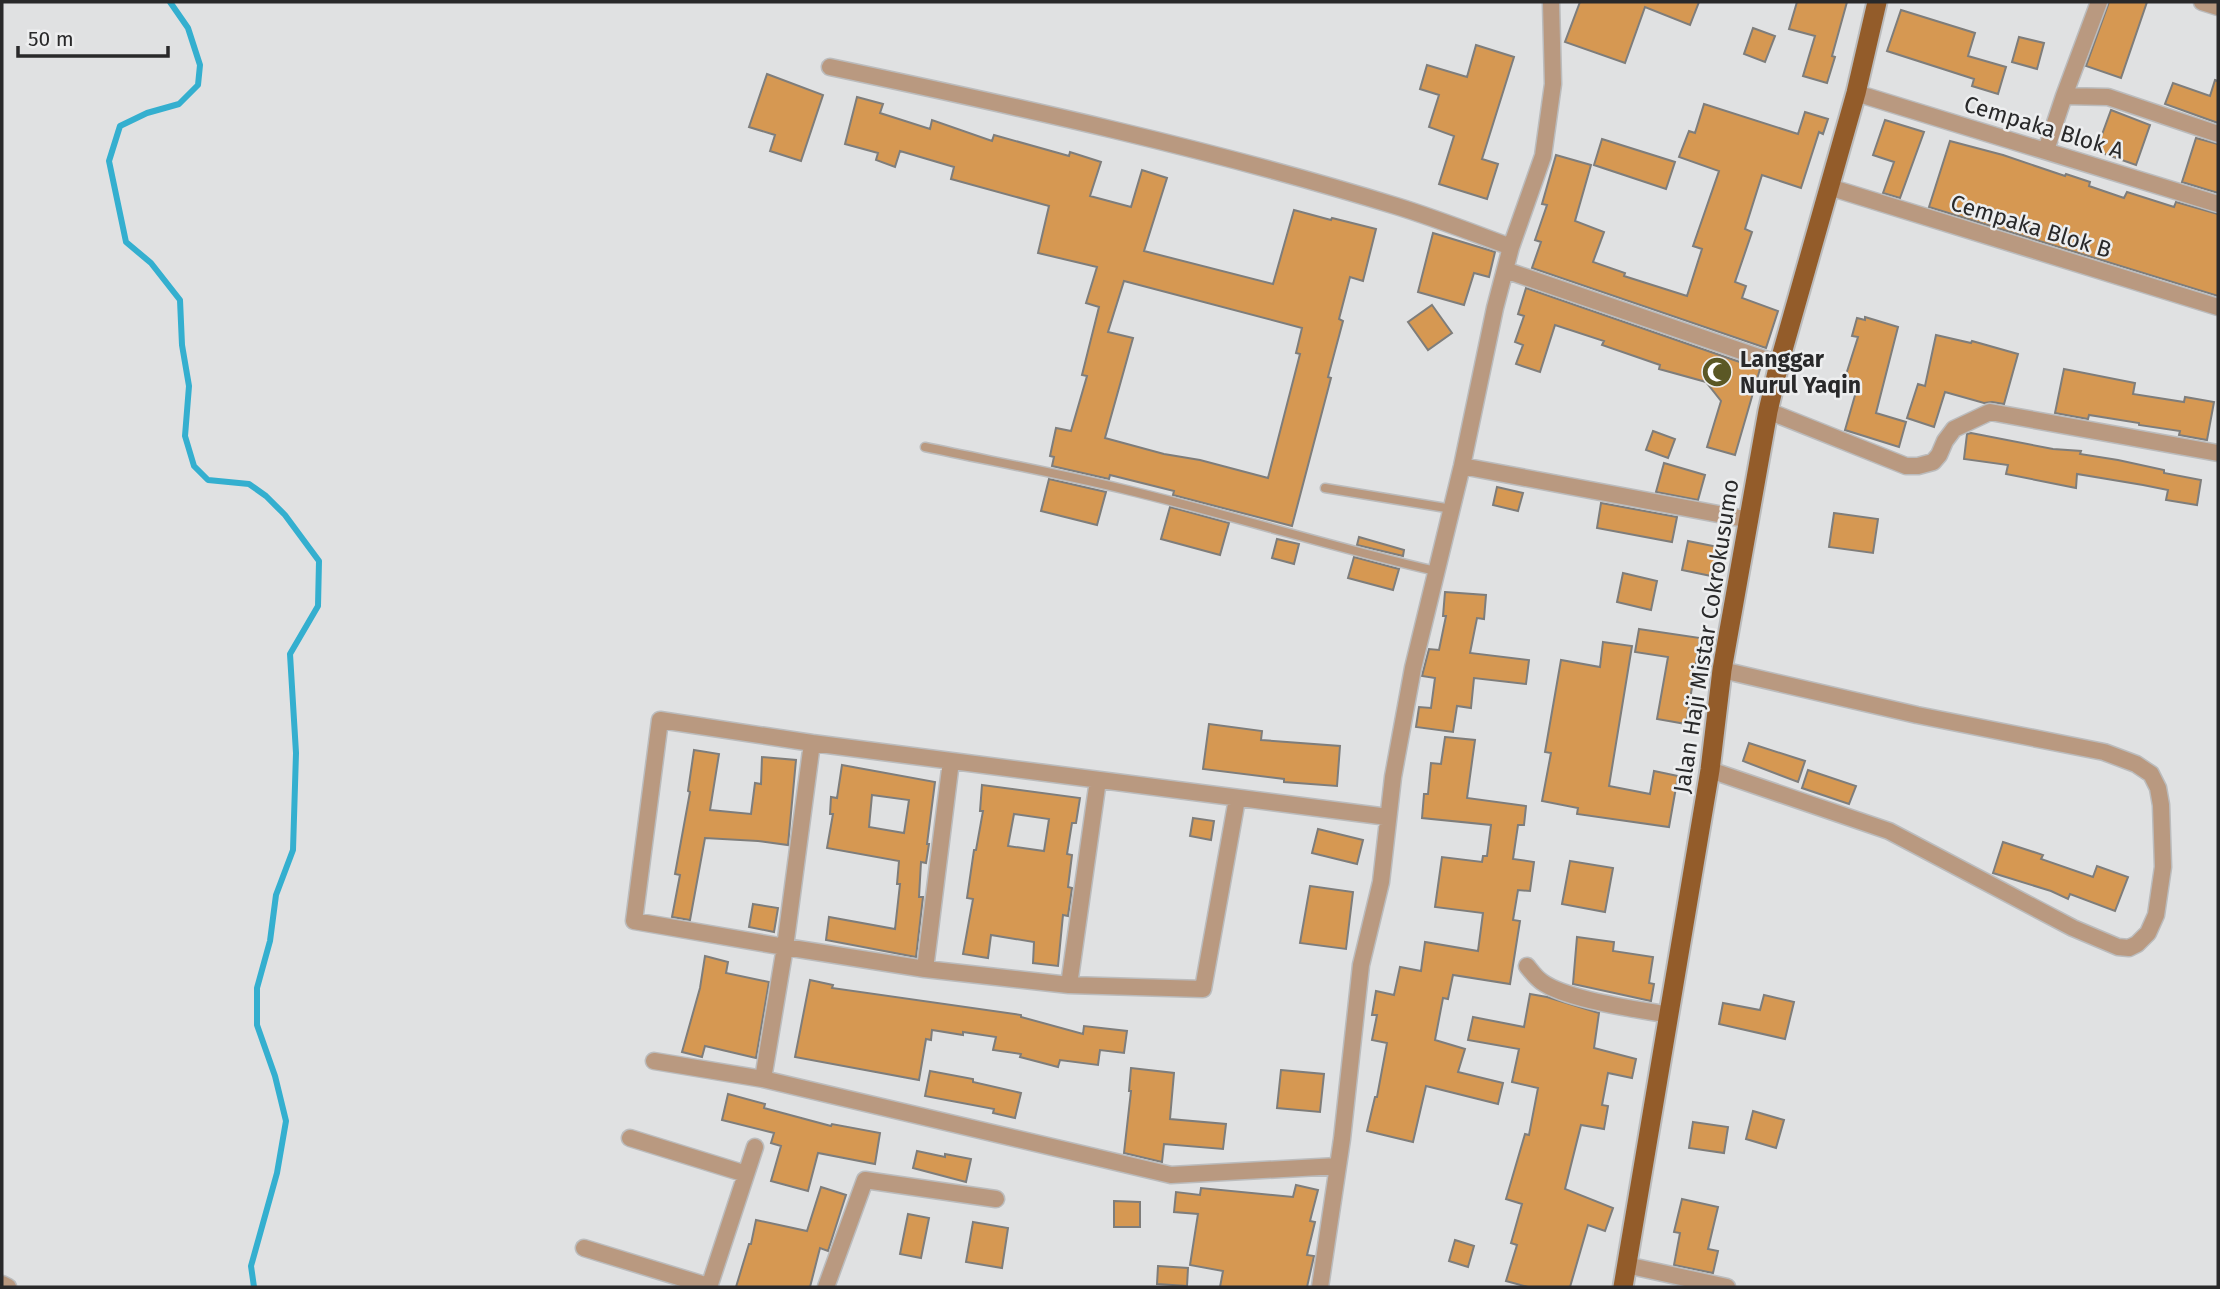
<svg xmlns="http://www.w3.org/2000/svg" width="2220" height="1289" viewBox="0 0 2220 1289" font-family="'Fira Sans',sans-serif">
<style>
.lines{fill:none;stroke-linecap:round;stroke-linejoin:round}
.stream{stroke:#34afcf;stroke-width:6}
.building{fill:#d69852;stroke:#7e7d7b;stroke-width:2;fill-rule:evenodd}
.service-casing{stroke:#bbbcbd;stroke-width:11}
.minor-casing{stroke:#bbbcbd;stroke-width:19}
.primary-casing{stroke:#bbbcbd;stroke-width:23}
.service{stroke:#b99980;stroke-width:8}
.minor{stroke:#b99980;stroke-width:16}
.primary{stroke:#935c2a;stroke-width:19}
.labels{text-anchor:middle;dominant-baseline:central;stroke-width:5;stroke-linejoin:round;paint-order:stroke}
.street-label{font-size:23px;fill:#29292a;stroke:#edeeef}
.poi-label{font-size:23px;font-weight:bold;fill:#29292a;stroke:#edeeef;text-anchor:start}
</style>
<rect width="100%" height="100%" fill="#e0e1e2"/>
<g class="lines">
<path class="stream" d="M170,2L188,28L200,65L198,85L179,104L147,113L120,126L109,161L126,242L151,263L180,300L182,345L189,386L185,436L194,466L208,480L249,484L266,496L285,515L319,561L318,606L290,654L296,753L293,850L276,895L270,941L257,988V1025L275,1076L286,1121L277,1173L251,1266L254,1287"/>
</g>
<path class="building" d="M1580,2H1699L1690,25L1645,7L1625,63L1565,42Z
M1797,2H1847L1832,56L1835,57L1827,83L1803,76L1815,36L1789,29Z
M2109,2H2147L2121,78L2086,66Z
M1901,10L1975,33L1968,56L2006,67L1998,94L1972,86L1974,79L1887,51Z
M1753,28L1775,36L1765,62L1744,54Z
M2019,37L2044,43L2037,69L2012,62Z
M1476,45L1514,57L1482,159L1498,164L1487,199L1439,184L1454,136L1429,127L1439,95L1420,89L1427,65L1467,77Z
M767,74L823,95L801,161L770,151L775,135L749,127Z
M2215,80L2218,81V123L2165,104L2173,83L2210,96Z
M857,97L883,104L880,113L930,129L932,120L992,141L994,135L1069,156L1070,152L1101,162L1090,196L1131,207L1142,170L1167,178L1144,251L1273,284L1294,210L1331,220L1332,218L1376,229L1363,281L1350,277L1339,319L1343,321L1328,377L1331,378L1292,526L1173,495L1174,491L1110,475L1109,479L1052,466L1054,457L1050,456L1056,428L1071,431L1087,376L1082,375L1099,307L1086,303L1097,267L1038,253L1049,206L951,179L954,167L900,151L895,167L876,160L878,153L845,144ZM1124,281L1302,328L1296,353L1300,354L1268,478L1200,460L1164,454L1105,438L1133,338L1108,332Z
M1704,104L1798,134L1805,112L1828,119L1823,134L1819,132L1801,188L1762,175L1745,229L1752,232L1735,282L1746,286L1742,298L1778,311L1766,348L1532,268L1541,242L1535,240L1547,205L1542,204L1556,155L1591,165L1575,221L1604,232L1593,262L1625,273L1624,276L1687,296L1702,249L1693,246L1719,171L1679,157L1689,131L1695,133Z
M2111,110L2150,125L2136,165L2096,151Z
M1885,120L1924,132L1900,198L1883,193L1894,162L1873,155Z
M2196,138L2218,144V193L2182,182Z
M1602,139L1675,162L1666,189L1594,165Z
M1950,141L2003,155L2065,176L2066,174L2090,182L2089,186L2124,198L2127,192L2174,207L2176,202L2218,214V296L1929,207Z
M1433,233L1495,252L1489,277L1474,273L1464,305L1418,292Z
M1526,288L1760,369L1735,455L1707,447L1721,401L1706,382L1659,369L1660,365L1602,345L1604,341L1555,325L1540,372L1516,364L1523,345L1515,342L1524,316L1518,314Z
M1432,305L1452,333L1428,350L1408,322Z
M1865,317L1898,327L1876,413L1906,422L1899,447L1845,430L1858,385L1844,381L1858,337L1852,336L1857,318L1865,320Z
M1936,335L1971,343L1972,341L2018,354L2004,404L1992,402L1984,403L1945,392L1934,427L1907,418L1918,384L1925,386Z
M2064,369L2135,383L2133,394L2184,402L2185,397L2214,402L2207,440L2179,435L2180,431L2139,425V423L2089,415L2088,419L2055,413Z
M1653,431L1675,439L1668,458L1646,450Z
M1971,433L2053,449L2081,451L2080,454L2118,460L2164,470V473L2201,480L2197,505L2166,500L2168,490L2143,485L2077,474L2076,488L2006,474L2008,465L1964,459L1967,434Z
M1664,463L1705,475L1698,500L1656,492Z
M1049,479L1106,492L1097,525L1041,511Z
M1497,487L1523,493L1518,511L1493,505Z
M1601,503L1677,517L1672,542L1597,528Z
M1170,507L1229,523L1220,555L1161,539Z
M1834,513L1878,519L1873,553L1829,547Z
M1359,537L1404,550L1403,556L1357,545Z
M1277,539L1299,544L1294,564L1272,558Z
M1688,541L1723,548L1716,577L1682,570Z
M1354,557L1399,569L1393,590L1348,578Z
M1623,573L1657,581L1651,610L1617,602Z
M1445,592L1486,595L1484,619L1477,618L1470,653L1529,660L1526,684L1474,678L1471,708L1457,706L1453,732L1416,727L1419,707L1431,708L1435,678L1422,676L1429,649L1439,650L1446,616H1443Z
M1639,629L1700,638L1686,724L1657,719L1668,657L1635,652Z
M1603,642L1632,646L1609,786L1650,794L1654,771L1678,776L1669,827L1577,814L1578,808L1542,801L1551,753L1545,752L1561,660L1600,667Z
M1209,724L1262,731L1261,740L1340,746L1337,786L1284,782V779L1203,769Z
M1445,737L1475,740L1467,798L1526,806L1524,825H1518L1513,859L1534,862L1530,891L1518,890L1513,920L1520,921L1510,984L1453,975L1448,999L1443,998L1435,1040L1465,1049L1458,1072L1503,1083L1498,1104L1426,1086L1413,1142L1367,1131L1375,1097H1377L1387,1043L1372,1040L1377,1015H1372L1376,991L1394,995L1400,967L1421,971L1425,942L1478,951L1483,913L1435,907L1442,857L1482,862L1483,856H1487L1491,825L1422,818L1424,794H1428L1431,763L1441,764Z
M1749,743L1805,761L1798,782L1743,761Z
M694,750L719,754L710,810L751,814L755,783L761,784L762,757L796,760L788,845L758,841L705,838L690,920L672,917L680,875L675,874L690,792L688,791Z
M842,765L935,782L927,844H929L926,863L921,862L919,897H923L916,957L826,940L829,917L895,929L900,884H897L899,861L827,848L833,814H830L831,797L837,798ZM872,795L909,800L904,833L869,827Z
M1808,770L1856,786L1849,804L1802,788Z
M982,785L1080,798L1076,823H1072L1067,854L1072,855L1068,887L1072,888L1068,916L1063,915L1058,966L1033,963L1034,942L991,935L988,958L963,954L973,899L967,898L974,850H976L983,811H980ZM1014,814L1049,819L1044,851L1008,846Z
M1193,818L1214,821L1211,840L1190,836Z
M1318,829L1363,840L1357,864L1312,853Z
M2003,842L2043,855L2041,859L2093,877L2097,866L2128,877L2115,911L2070,894L2068,899L2051,891L1993,873Z
M1570,861L1613,868L1605,912L1562,904Z
M1310,886L1353,892L1346,949L1300,943Z
M753,904L778,908L774,932L749,927Z
M1577,937L1614,942L1613,951L1653,957L1649,983L1654,984L1651,1001L1573,984Z
M705,956L728,962L726,973L769,982L756,1058L705,1046L702,1057L682,1052L700,988Z
M810,980L833,985L832,988L1021,1015V1017L1083,1034L1084,1026L1127,1031L1124,1053L1100,1050L1098,1065L1060,1060L1058,1067L1020,1057L1021,1054L993,1050L996,1037L963,1032V1035L932,1030L931,1040L926,1039L919,1080L795,1057Z
M1530,994L1547,997L1599,1013L1594,1048L1636,1059L1632,1078L1608,1073L1602,1105L1608,1106L1604,1129L1581,1125L1565,1189L1613,1208L1605,1231L1588,1225L1570,1287H1528L1506,1281L1517,1245L1511,1243L1522,1204L1506,1199L1525,1134L1529,1135L1538,1088L1512,1082L1519,1049L1468,1040L1473,1017L1524,1027Z
M1764,995L1794,1002L1785,1039L1719,1024L1723,1003L1760,1010Z
M1131,1068L1174,1073L1170,1119L1226,1124L1223,1149L1164,1144L1162,1162L1124,1153L1131,1091H1129Z
M1281,1070L1324,1074L1320,1112L1277,1108Z
M930,1071L973,1079V1082L1021,1093L1015,1118L993,1113L994,1109L925,1096Z
M728,1094L765,1104L764,1108L831,1126L832,1124L880,1133L875,1164L818,1153L808,1191L771,1181L781,1146L771,1143L774,1133L722,1120Z
M1753,1111L1784,1120L1776,1148L1746,1139Z
M1693,1122L1728,1127L1724,1153L1689,1148Z
M917,1151L945,1157V1154L971,1159L966,1182L913,1168Z
M1296,1185L1318,1190L1310,1221L1315,1222L1307,1255L1314,1256L1307,1287H1220L1223,1271L1190,1265L1198,1214L1174,1212L1176,1192L1200,1195L1201,1188L1293,1197Z
M821,1187L846,1195L828,1251L820,1248L810,1287H736L749,1244H751L756,1220L807,1231Z
M1682,1199L1718,1207L1708,1249L1718,1251L1713,1273L1674,1265L1680,1233L1674,1232Z
M1114,1201L1140,1202V1227H1114Z
M908,1214L929,1218L921,1258L900,1254Z
M973,1222L1008,1228L1002,1268L966,1262Z
M1455,1240L1474,1246L1468,1267L1449,1261Z
M1158,1266L1188,1268L1187,1286L1157,1284Z"/>
<g class="lines">
<g class="service-casing">
<path id="service" d="M925,447C991,461 1057,473 1123,489C1228,514 1331,547 1436,571
M1325,488L1452,509"/>
</g>
<g class="minor-casing">
<path id="minor" d="M2202,2L2218,7
M830,67C1020,107 1211,149 1396,206C1435,218 1473,233 1511,247
M1856,93L2218,204
M2064,96L2099,2
M2046,150L2064,96L2108,97L2218,134
M1829,187L2218,307
M1505,270L1779,364
M1768,411L1906,466H1918L1933,462L1939,455L1945,441L1954,429L1990,412L2218,453
M1462,466L1750,520
M812,743L660,720L634,921L785,947L763,1079L1171,1175L1338,1166
M1710,770L1889,831L2073,928L2118,947L2129,948L2137,944L2148,933L2156,915L2163,867L2161,805L2158,788L2151,774L2136,764L2104,752L1917,715L1722,670
M1237,799L1203,989L1069,985L925,969L785,947L812,743L1388,817
M1527,966C1531,971 1536,978 1542,982C1567,1000 1637,1009 1669,1015
M925,969L951,761
M1069,985L1098,780
M654,1061L763,1079
M630,1138L746,1174
M584,1248L708,1286
M1626,1265L1727,1287
M2,1284L8,1287
M709,1287L755,1147
M826,1287L865,1180L996,1199
M1320,1287L1342,1139L1361,965L1381,882L1393,777L1413,668L1462,466L1495,308L1511,247L1543,156L1553,84L1551,2"/>
</g>
<g class="primary-casing">
<path id="primary" d="M1623,1287L1710,770L1722,670L1768,411L1779,364L1856,93L1877,2"/>
</g>
<use href="#service" class="service"/>
<use href="#minor" class="minor"/>
<use href="#primary" class="primary"/>
</g>
<defs>
<g id="mosque-disc" transform="scale(1.575)"><circle r="9.5" fill="#5b5825" stroke="#edeeef"/><path d="M3.5-4.9A6 6 0 1 0 3.5 4.9A5 5 0 1 1 3.5-4.9Z" fill="#fff"/></g>
</defs>
<g fill-rule="evenodd">
<use href="#mosque-disc" x="1717" y="372"/>
</g>
<g class="labels">
<g class="street-label">
<text transform="translate(2044 127) rotate(17)">Cempaka Blok A</text>
<text transform="translate(2031 226) rotate(17)">Cempaka Blok B</text>
<text transform="translate(1706 636) rotate(-81)">Jalan Haji Mistar Cokrokusumo</text>
</g>
<g class="poi-label">
<text x="1740" y="359">Langgar<tspan x="1740" dy="26">Nurul Yaqin</tspan></text>
</g>
</g>
<rect width="2220" height="1289" fill="none" stroke="#29292a" stroke-width="7"/>
<path d="M18 46v10h150v-10" fill="none" stroke="#29292a" stroke-width="3.5"/>
<text x="28" y="46" font-size="21" fill="#29292a" stroke="#edeeef" stroke-width="5" paint-order="stroke">50 m</text>
</svg>
